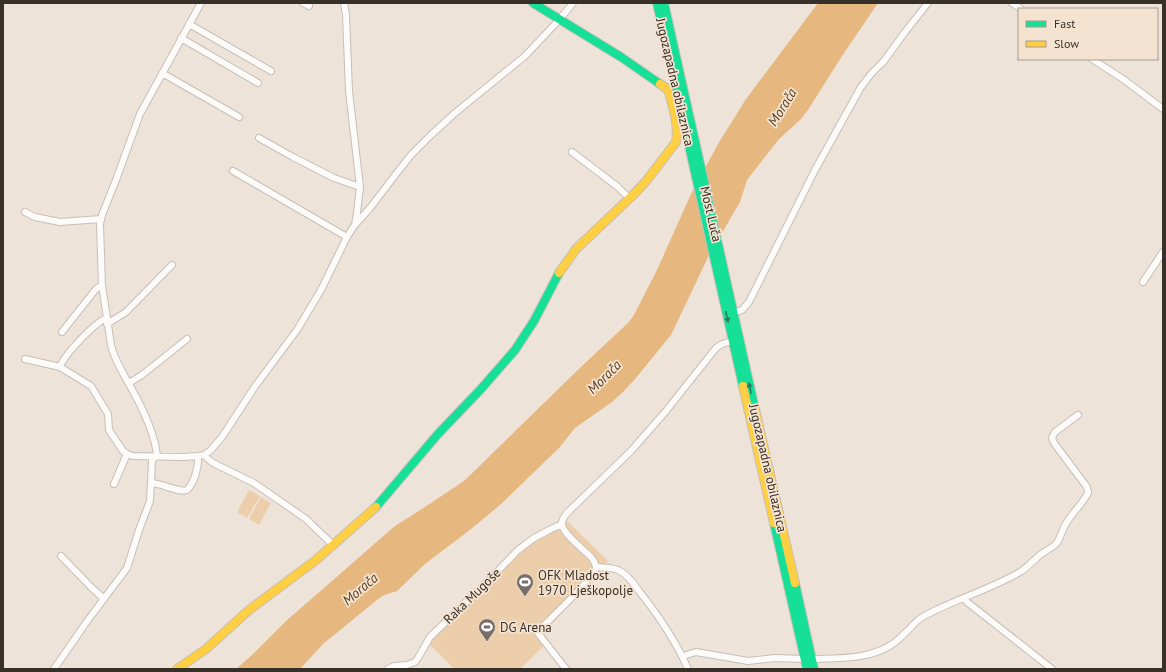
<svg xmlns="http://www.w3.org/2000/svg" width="1166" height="672" viewBox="0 0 1166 672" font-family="'PT Sans',sans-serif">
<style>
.green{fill:#edceab}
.water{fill:#e6b77e}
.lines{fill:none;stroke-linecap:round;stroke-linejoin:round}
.street-casing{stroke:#c7bfb7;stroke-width:8}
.fast-casing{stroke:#c7bfb7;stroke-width:10}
.slow-casing{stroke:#c7bfb7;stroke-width:10}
.street{stroke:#fcfbf9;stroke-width:6}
.fast{stroke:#16e098;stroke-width:8}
.slow{stroke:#ffcf43;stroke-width:8}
.oneway{fill:#287f5b}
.labels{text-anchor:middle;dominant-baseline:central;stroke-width:3.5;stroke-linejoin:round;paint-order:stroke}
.street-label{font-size:13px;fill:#373029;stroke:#f5e3d1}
.poi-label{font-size:13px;fill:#373029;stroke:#f5e3d1;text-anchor:start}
.water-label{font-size:14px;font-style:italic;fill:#5b4020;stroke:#f5e3d1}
</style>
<rect width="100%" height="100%" fill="#ede3d9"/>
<path class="green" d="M249,490L260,496L247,518L237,512Z
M261,497L271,503L259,525L249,519Z
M567,521L608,561L544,633L549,641L520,669H454L428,643L518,553Z"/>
<path class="water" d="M818,3H878L842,56L808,110L801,119L779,139L747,180L740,202L709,255L671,335L635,379L624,391L612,402L575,428L559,448L501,504L471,529L425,564L397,591L384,595L378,599L323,644L300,669H236L252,655L286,621L395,526L422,509L464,481L583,365L628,323L634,315L657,270L691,194L718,144L746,99Z"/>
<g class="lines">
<g class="street-casing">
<path id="street" d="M303,3L309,6
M344,3L346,15L349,91L360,187L357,213L355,225
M1012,3L1021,9
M189,24L271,71
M181,38L258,83
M1092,59L1123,79L1163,109
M162,73L239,117
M259,138L293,157L334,178L360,187
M572,152L618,187L629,198
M233,171L347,237
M25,212L35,217L60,222L101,219
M1143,282L1163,252
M734,313L742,310L749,302L815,170L861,87L871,74L884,61L905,32L928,3
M107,324L126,312L172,265
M62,332L96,289L102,285
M25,359L60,367L91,386L108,414L109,430L123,451L127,454L133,456L184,457L198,456L204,455L210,451L222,437L256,385L297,330L321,290L347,237L354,226L370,208L396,174L411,155L431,135L455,113L525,56L559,20L573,3
M60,367C64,355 95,322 107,318
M129,383L142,375L187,339
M204,455L209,460L215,464L254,483L306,519L333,545
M157,456C155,432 141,405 129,384C122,371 114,359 111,345L102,285L100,224L102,215L116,180L140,114L201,3
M151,483C162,483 178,493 187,490C194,483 199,467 198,456
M114,484L127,454
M61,556L90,586L104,599
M596,567C603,568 614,567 620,571C628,575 634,584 639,591C658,615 676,641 688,669
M964,598L967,602L1052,669
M683,656L696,652L748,661L775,658L804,659
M811,659C838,658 871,660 894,643C902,637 909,629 916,622C921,617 928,614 934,611C962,597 993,588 1020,572C1028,567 1034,560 1041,554C1046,551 1052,548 1056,544C1061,538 1062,529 1067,522C1073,512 1083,503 1088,493L1087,487L1054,443L1052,438L1055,432L1078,415
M54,669L88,620L127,568L139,530L150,501L152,462V460L157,456
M388,669L394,666L407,665L415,662L418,658L430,637L487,582L518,550L534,538L551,529L562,524
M566,669L537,632C546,623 595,577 596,568C596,564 594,561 591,557C585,551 562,533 562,524C561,520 565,516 567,513L631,451L666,411L716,348L722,344L732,341"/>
</g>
<g class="fast-casing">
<path id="fast" d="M533,3L621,57L660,84
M657,3L743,386
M664,3L755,409
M376,507L438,434L481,389L515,350L534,321L559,273
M774,523L807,669
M795,583L814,669"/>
</g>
<g class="slow-casing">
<path id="slow" d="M559,273L576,249L634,194L647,180L676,142C679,125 673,108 669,92L666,88L660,84
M743,386L774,523
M755,409L795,583
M177,669L206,649L249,610L316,560L376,507"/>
</g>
<use href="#street" class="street"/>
<use href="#fast" class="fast"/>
<use href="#slow" class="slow"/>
</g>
<defs><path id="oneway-solid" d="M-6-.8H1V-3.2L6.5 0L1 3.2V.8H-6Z"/></defs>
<g class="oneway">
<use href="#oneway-solid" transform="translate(727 317) rotate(77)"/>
<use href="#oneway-solid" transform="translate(750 388) rotate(-103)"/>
</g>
<defs>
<g id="stadium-pin" transform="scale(0.9)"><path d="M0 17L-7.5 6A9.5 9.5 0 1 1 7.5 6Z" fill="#776f67" stroke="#f5e3d1"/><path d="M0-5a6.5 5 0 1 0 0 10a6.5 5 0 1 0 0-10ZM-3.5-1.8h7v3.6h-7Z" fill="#fff"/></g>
</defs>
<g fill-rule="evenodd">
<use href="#stadium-pin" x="525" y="582"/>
<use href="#stadium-pin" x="487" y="627"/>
</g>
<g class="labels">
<g class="street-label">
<text transform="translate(675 82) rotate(77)">Jugozapadna obilaznica</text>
<text transform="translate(711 214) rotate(77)">Most Luča</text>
<text transform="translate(768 468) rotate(77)">Jugozapadna obilaznica</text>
<text transform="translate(472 596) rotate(-44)">Raka Mugoše</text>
</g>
<g class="poi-label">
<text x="538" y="575">OFK Mladost<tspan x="538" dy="15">1970 Lješkopolje</tspan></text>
<text x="500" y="627">DG Arena</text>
</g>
<g class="water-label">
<text transform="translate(782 107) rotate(-58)">Morača</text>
<text transform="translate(604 377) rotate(-45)">Morača</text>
<text transform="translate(360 589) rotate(-40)">Morača</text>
</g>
</g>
<rect width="1166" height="672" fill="none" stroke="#373029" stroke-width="8"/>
<rect x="1018" y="8" width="140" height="52" fill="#f5e3d1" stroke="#a99b8e"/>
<rect x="1026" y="21" width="20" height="6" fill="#16e098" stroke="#a99b8e"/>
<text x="1054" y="28" font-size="12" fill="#373029">Fast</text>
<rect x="1026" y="41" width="20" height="6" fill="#ffcf43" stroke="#a99b8e"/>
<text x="1054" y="48" font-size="12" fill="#373029">Slow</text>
</svg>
